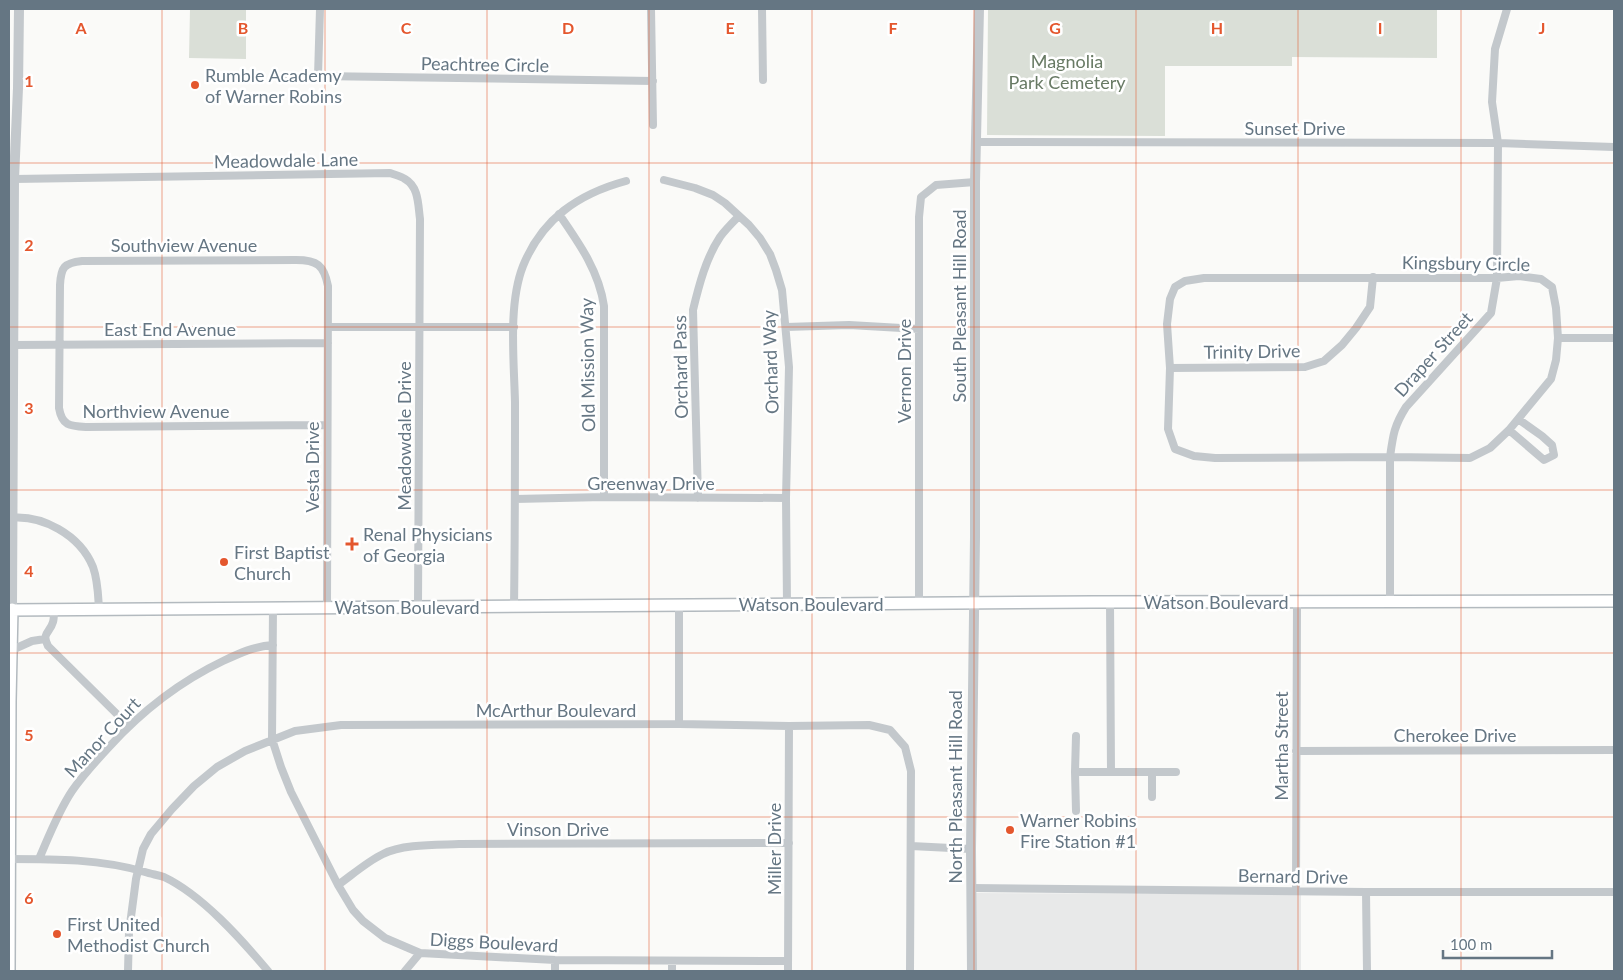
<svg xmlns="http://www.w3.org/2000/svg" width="1623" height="980" viewBox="0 0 1623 980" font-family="Lato,sans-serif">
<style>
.built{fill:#e8e9e9}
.green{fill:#dadfd7}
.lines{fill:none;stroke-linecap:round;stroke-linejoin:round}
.secondary-casing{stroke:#b3babf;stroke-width:14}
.minor{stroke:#c3c8cc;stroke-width:8}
.tertiary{stroke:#c3c8cc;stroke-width:10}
.secondary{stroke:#fff;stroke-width:11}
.grid{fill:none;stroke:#e4572e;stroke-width:1;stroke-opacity:0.55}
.poi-dot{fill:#e4572e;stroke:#fff;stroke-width:2}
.labels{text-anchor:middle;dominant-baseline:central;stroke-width:5;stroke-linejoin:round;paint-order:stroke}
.park-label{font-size:18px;fill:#687a64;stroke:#fff}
.street-label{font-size:18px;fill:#657683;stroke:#fff}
.poi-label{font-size:18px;fill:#657683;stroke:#fff;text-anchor:start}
.grid-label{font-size:16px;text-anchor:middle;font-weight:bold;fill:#e4572e;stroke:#fff;stroke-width:5;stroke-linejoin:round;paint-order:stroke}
</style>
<rect width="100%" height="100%" fill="#fafaf8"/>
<path class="built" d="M975,893L1301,894V971H976Z"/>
<path class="green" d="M190,9H246V59L189,58Z
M988,9H1437V58L1292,57V66H1165V136L987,135Z"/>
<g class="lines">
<g class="secondary-casing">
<path id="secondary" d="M9,610L1092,602L1614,601
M9,971L10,701L12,609"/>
</g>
<path class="minor" d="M320,9L318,76L653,81
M651,9L653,125
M762,9L763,80
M285,79L318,76
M976,142L1498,143L1614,147
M14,179L390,173C395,175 401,176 405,179C419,187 418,205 420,219L418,606
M664,180L695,188L713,195L725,203L749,225L760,238L770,254L776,270L782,290L789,367L786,498L787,604
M559,214C579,243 599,271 604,306V497
M1519,276L1541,279L1552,287L1556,308L1558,338L1556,360L1551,379L1509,430L1490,448L1470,458L1390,457L1215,458L1194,456L1175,449L1168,429L1170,368L1167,324L1170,299L1175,287L1185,281L1204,278H1497Z
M328,327H514
M786,327L849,325L919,329
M1558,338H1614
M13,345L328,343
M1170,368L1305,367L1324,361L1342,345L1356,328L1370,307L1373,277
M1509,430L1544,460L1554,455L1552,445L1542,436L1518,419
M698,498L693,310C699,285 706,258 720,237C725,230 732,223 738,217
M515,499L604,497L786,498
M9,518C42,514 80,535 93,567C98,581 98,594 99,609
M1110,602L1111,772H1176
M1390,602V457C1393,435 1394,426 1406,407L1491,313L1497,278L1498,143L1492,102L1495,49L1507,9
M919,603V217L921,197L936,185L975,182
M514,606C515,538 515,470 515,402C514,361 508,304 523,266C542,219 578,194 626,181
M273,607L272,739L281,767L291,792L338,885L353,910L363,921L385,938L420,953L555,960L788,961
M327,607L328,286C324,265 317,260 296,260L82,261C64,263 61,267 60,285L59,408C62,426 70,426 87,427L327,425
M54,609C54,613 54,619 53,622C50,633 41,633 48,646L129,726
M12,650L32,641L45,639
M679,724V605
M1296,751L1614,750
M1075,772L1076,736
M1152,797V772
M1076,811L1075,772H1111
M911,846L971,849
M9,859C55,859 101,859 145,872C151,874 158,875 164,877C202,895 241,939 268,971
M39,859C49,836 58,812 72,791C83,775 96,761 109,747C142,711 179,682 223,661C240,653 255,646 273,645
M338,885C352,875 368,861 383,854C402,844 438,845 459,844L789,843
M971,888L1366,892H1614
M1296,891L1297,601
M1366,892L1367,971
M672,961V971
M128,971L129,932L136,879L143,849L151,834L172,809L194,786L217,767L245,751L295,731L341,725L679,724L789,726L869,725L890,730L905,747L911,771L910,971
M405,971L420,953
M555,971V960
M788,971L789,726"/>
<path class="tertiary" d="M12,609L14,179L18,88L19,9
M972,971L971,849L975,537V182L979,9"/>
<use href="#secondary" class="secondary"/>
</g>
<path class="grid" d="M162,9V971M325,9V971M487,9V971M649,9V971M812,9V971M974,9V971M1136,9V971M1298,9V971M1461,9V971M9,163H1614M9,327H1614M9,490H1614M9,653H1614M9,817H1614"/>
<g class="poi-dot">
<circle cx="195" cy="85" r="5"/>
<path d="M349.5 536.5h5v5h5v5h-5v5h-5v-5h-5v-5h5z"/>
<circle cx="224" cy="562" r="5"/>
<circle cx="1010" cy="830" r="5"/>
<circle cx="57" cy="934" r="5"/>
</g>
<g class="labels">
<g class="park-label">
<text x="1067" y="61">Magnolia<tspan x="1067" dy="21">Park Cemetery</tspan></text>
</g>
<g class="street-label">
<text transform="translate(485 64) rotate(1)">Peachtree Circle</text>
<text x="1295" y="128">Sunset Drive</text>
<text transform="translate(286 160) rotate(-1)">Meadowdale Lane</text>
<text x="184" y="245">Southview Avenue</text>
<text transform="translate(1466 263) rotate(1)">Kingsbury Circle</text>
<text transform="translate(959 306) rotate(-90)">South Pleasant Hill Road</text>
<text x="170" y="329">East End Avenue</text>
<text transform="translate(1252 351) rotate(-1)">Trinity Drive</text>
<text transform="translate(1433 354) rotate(-48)">Draper Street</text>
<text transform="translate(770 362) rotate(-92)">Orchard Way</text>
<text transform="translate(587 365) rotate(-91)">Old Mission Way</text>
<text transform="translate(680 367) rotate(-91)">Orchard Pass</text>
<text transform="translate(904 371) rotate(-90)">Vernon Drive</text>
<text x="156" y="411">Northview Avenue</text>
<text transform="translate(404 436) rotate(-90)">Meadowdale Drive</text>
<text transform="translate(312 467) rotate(-90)">Vesta Drive</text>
<text x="651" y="483">Greenway Drive</text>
<text x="1216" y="602">Watson Boulevard</text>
<text x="811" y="604">Watson Boulevard</text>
<text x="407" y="607">Watson Boulevard</text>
<text x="556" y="710">McArthur Boulevard</text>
<text x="1455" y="735">Cherokee Drive</text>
<text transform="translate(102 737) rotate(-47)">Manor Court</text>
<text transform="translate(1281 746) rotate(-90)">Martha Street</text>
<text transform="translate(955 787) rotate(-90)">North Pleasant Hill Road</text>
<text x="558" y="829">Vinson Drive</text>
<text transform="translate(774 849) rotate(-90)">Miller Drive</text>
<text transform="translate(1293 876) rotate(1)">Bernard Drive</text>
<text transform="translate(494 942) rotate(3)">Diggs Boulevard</text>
</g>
<g class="poi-label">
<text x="205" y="75">Rumble Academy<tspan x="205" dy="21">of Warner Robins</tspan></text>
<text x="363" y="534">Renal Physicians<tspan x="363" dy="21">of Georgia</tspan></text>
<text x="234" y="552">First Baptist<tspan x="234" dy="21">Church</tspan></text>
<text x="1020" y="820">Warner Robins<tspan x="1020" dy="21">Fire Station #1</tspan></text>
<text x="67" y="924">First United<tspan x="67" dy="21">Methodist Church</tspan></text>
</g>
</g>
<g class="grid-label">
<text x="81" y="34">A</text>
<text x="243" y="34">B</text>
<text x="406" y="34">C</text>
<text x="568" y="34">D</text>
<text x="730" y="34">E</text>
<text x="893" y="34">F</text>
<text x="1055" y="34">G</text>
<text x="1217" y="34">H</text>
<text x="1380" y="34">I</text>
<text x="1542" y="34">J</text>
<text x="29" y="87">1</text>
<text x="29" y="251">2</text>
<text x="29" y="414">3</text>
<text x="29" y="577">4</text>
<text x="29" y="741">5</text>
<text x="29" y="904">6</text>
</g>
<rect width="1623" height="980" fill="none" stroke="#657683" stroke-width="20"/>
<path d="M1443 950v8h109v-8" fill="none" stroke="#657683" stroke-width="2.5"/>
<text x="1450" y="950" font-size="15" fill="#657683" stroke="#ffffff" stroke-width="4" paint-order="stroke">100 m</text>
</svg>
